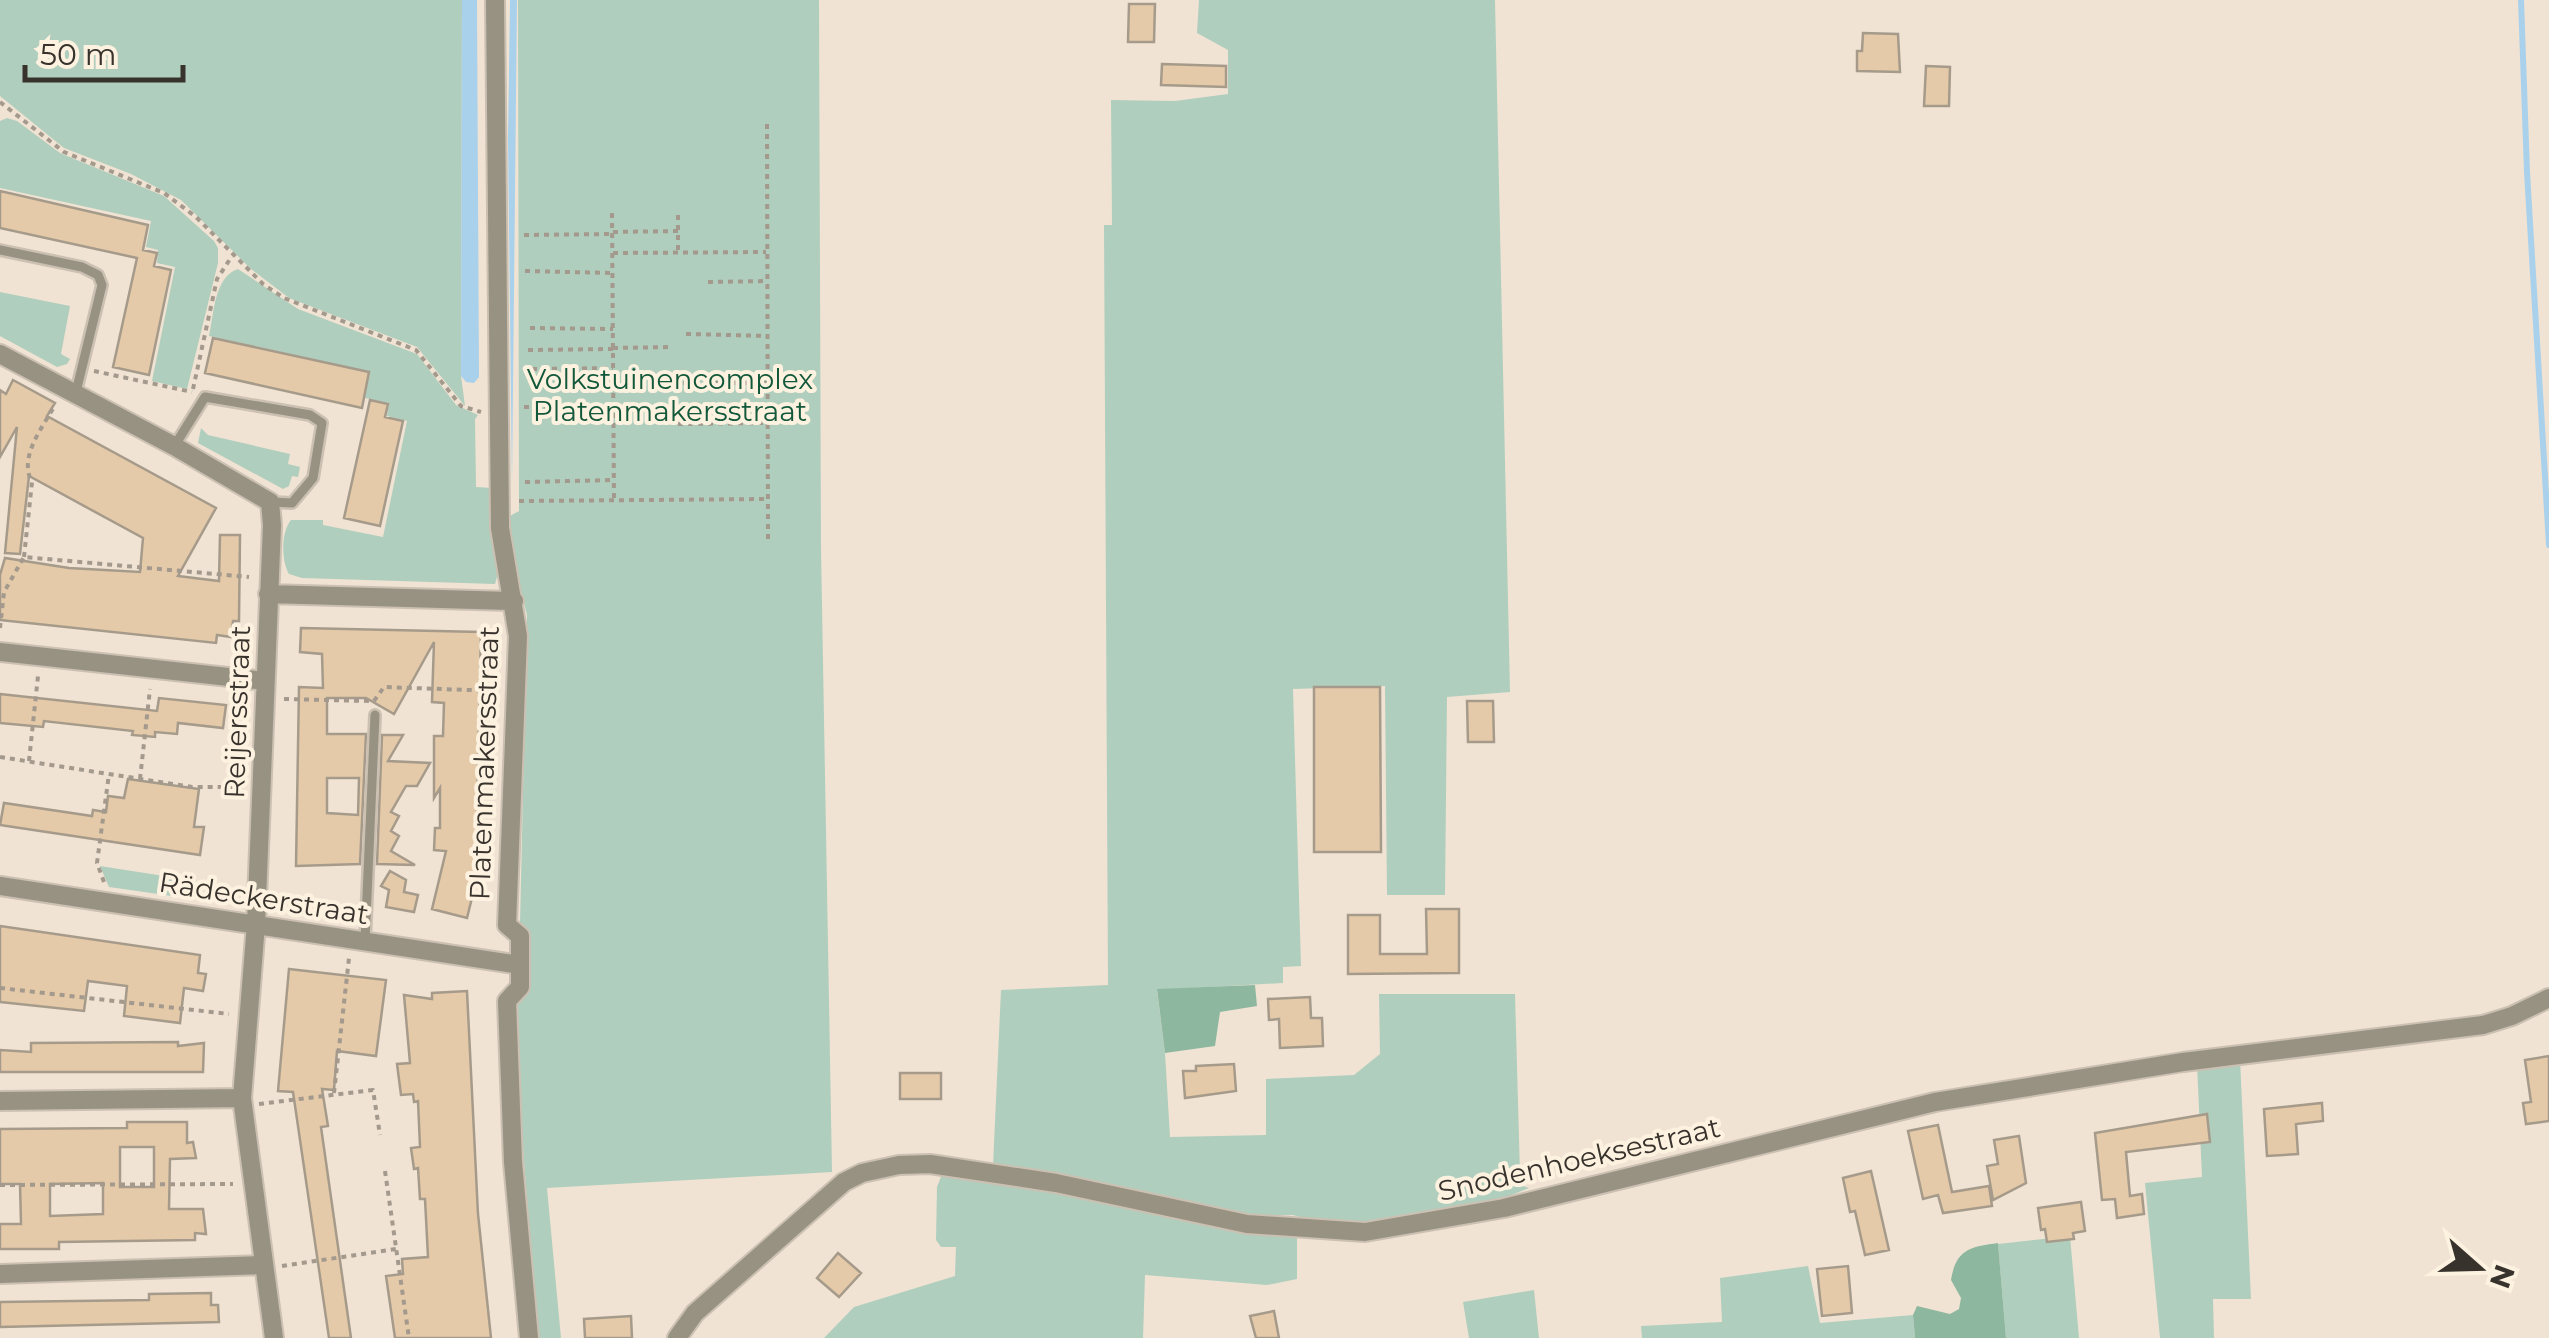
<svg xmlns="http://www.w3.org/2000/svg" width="2549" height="1338" viewBox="0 0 2549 1338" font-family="Montserrat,sans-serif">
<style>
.green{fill:#b0cebd}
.forest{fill:#8eb7a0}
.water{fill:#aad1eb}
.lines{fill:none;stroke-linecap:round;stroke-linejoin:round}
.stream{stroke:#aad1eb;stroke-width:6}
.building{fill:#e4caa8;stroke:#a69b8b;stroke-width:2.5;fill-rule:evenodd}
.service-casing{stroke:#cbc0b2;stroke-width:14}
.minor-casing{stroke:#cbc0b2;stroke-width:22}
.path{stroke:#a3998d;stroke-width:4;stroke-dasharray:5 5;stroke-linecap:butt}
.service{stroke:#979282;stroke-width:9}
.minor{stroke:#979282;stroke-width:18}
.labels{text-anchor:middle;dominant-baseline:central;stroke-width:8;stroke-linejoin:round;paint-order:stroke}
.park-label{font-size:28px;fill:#12583a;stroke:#fdf1e0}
.street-label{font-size:28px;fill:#37322c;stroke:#fdf1e0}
</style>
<rect width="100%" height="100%" fill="#f0e3d3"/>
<path class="green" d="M0,0H462L461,376L465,406L417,347L289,298L251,269L181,200L131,174L64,148L0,96Z
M518,0H819L821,548L832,1172L547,1188L561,1338H538L519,1098L518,1002L529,991L530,933L520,923L527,615L507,539L506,518L519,511Z
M1199,0H1495L1510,692L1447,697L1445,895H1387L1385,686L1293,689L1301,966L1283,967V983L1157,990L1165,1053L1170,1137L1266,1135V1079L1354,1075L1380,1054L1379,994H1515L1520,1174L1523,1186L1529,1188L1494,1202L1375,1223L1323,1224L1293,1215L1244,1216L993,1166L1001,990L1108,985L1104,225H1112L1111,100L1175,101L1228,94V50L1197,33Z
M7,118L17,121L60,153L164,196L214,241L218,248V263L187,389L152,381L175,267L157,263L158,250L146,247L151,221L0,188V121Z
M238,269L298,309L417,354L456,405L478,415L475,419L476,487L493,488L498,573L495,584L302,578L289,574C281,560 281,532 291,520H323V525L383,537L407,421L387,416L389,403L365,398L370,372L209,336C214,314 214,277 238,269Z
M0,292L70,306L61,354L70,359L67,364L57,367L0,336Z
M201,428L208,435L290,454L288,464L300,467L298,477L292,476L289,486L283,489L198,443Z
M100,866L196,881L193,899L109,887Z
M2240,1059L2251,1299H2213L2214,1338H2160L2145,1183L2202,1177L2197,1064Z
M942,1174L1021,1183L1297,1236V1279L1267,1285L1145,1275L1143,1338H824L854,1307L955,1276L956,1247H941L936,1240L937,1187Z
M2070,1236L2079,1338H2006L1998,1244Z
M1808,1266L1820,1323L1913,1315L1915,1338H1642L1641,1326L1722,1322L1720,1278Z
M1534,1290L1539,1338H1469L1463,1302Z"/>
<path class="forest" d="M1255,985L1257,1006L1220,1012L1215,1046L1165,1053L1157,989Z
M1998,1243L2006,1338H1915L1913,1315L1917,1306L1950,1314L1959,1309L1961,1298L1951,1280C1956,1249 1970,1247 1998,1243Z"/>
<path class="water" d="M462,0H477L479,377L474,383L466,382L461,376Z
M510,0H517L512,485L508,140Z"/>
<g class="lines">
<path class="stream" d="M2521,0L2527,172L2549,545"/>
</g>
<path class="building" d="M1129,4H1155L1154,42H1128Z
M1863,33L1898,34L1900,72L1857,71V51H1862Z
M1162,64L1226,66V87L1161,85Z
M1926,66L1950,67L1949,106H1924Z
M0,191L148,225L143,250L157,253L154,266L171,270L149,375L113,367L137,258L0,228Z
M213,338L369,372L362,408L205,373Z
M13,380L55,403L47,416L216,508L178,576L219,581L220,535H240L239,621H233L231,637L217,635L216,643L0,620V575L5,558L69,568L140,572L143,538L29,476L20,554L5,553L17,427L0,457V390L6,394Z
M370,400L388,404L385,417L403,421L380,526L344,518Z
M301,628L481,632L476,856L482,857L467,918L432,909L446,851L434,850L435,828H440V788L434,798V736H443L444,703L432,702L434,642L394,714L366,698H327V734H366L360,864L296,866L299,687L323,688L322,654L300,652ZM327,778H359L358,815L327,813Z
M1314,687H1380L1381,852H1314Z
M0,694L157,711L159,698L226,705L223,728L178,723L177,734L155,732V737L132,735L133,731L44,721L43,727L0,723Z
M1467,701H1493L1494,742H1468Z
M382,735H403L388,761L430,763L417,786H406L391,812L399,816L391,831L399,836L391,851L415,865L377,864Z
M128,779L199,789L194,827H204L200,855L0,825L4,803L92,816L93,810L106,812L108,796L124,798Z
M390,871L406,880L404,892L418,895L414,912L386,907L389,890L381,886Z
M1426,909H1459V973L1348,974V915H1380V954H1427Z
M0,926L200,955L198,973L206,974L203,991L184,988L180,1023L124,1016L127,986L88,981L84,1011L0,1002Z
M289,969L386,980L376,1056L337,1051L334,1090L322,1089L328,1126L321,1127L351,1338H329L293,1092L278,1091Z
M467,991L478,1214L491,1338H395L386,1276L403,1274L402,1259L428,1257L425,1199H420L418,1168L414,1169L411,1148L420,1147L418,1101L414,1102L413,1094L401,1095L397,1064L410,1063L404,995L432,999V993Z
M1310,997L1311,1018H1322L1323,1046L1280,1048L1279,1019L1269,1020L1268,999Z
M178,1042V1046L204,1043L203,1072H0V1050L31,1052V1043Z
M2549,1056V1121L2526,1124L2523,1103L2531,1102L2525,1060Z
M1234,1064L1236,1091L1185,1098L1183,1071H1196V1066Z
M900,1073H941V1099H900Z
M2322,1103L2323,1121L2296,1124L2298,1154L2267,1156L2264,1109Z
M2207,1114L2210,1142L2126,1152L2130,1196L2142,1194L2144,1214L2117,1218L2115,1199L2102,1200L2095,1133Z
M127,1122H187V1143L193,1142L196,1158L170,1159L169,1209H203L206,1234L195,1233V1240L59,1242V1249H0V1224H21L20,1184H0V1129L127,1128ZM120,1147H154V1187H120ZM103,1183V1214L50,1216V1184Z
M1938,1125L1952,1192L1989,1186L1992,1206L1943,1213L1938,1195L1923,1199L1908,1131Z
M2019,1136L2026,1183L1993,1200L1987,1166L1998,1164L1994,1140Z
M1871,1171L1889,1250L1865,1255L1855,1211L1850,1212L1843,1178Z
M2081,1202L2085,1231L2073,1233L2074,1239L2047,1242L2045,1229L2041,1230L2038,1208Z
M838,1253L861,1273L839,1297L817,1278Z
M1848,1266L1852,1313L1822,1316L1817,1269Z
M211,1293V1305H218L219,1322L0,1327V1302L149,1300V1294Z
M1274,1311L1279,1338H1256L1250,1316Z
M631,1316L632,1338H585L584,1319Z"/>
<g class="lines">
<g class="service-casing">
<path id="service" d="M0,250L82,267L98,275L102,285L75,396
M175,445L205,397L310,415L322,423L313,478L292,503L270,502
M365,941L375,715"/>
</g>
<g class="minor-casing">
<path id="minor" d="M495,0L500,528L518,636L507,925L520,936V987L507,1001L513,1162L529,1338
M0,354L174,446L270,502L272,525L256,924L242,1098L274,1338
M268,594L514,601
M0,652L265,681
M0,886L520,965
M0,1101L242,1098
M0,1274L263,1265
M677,1338L695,1313L844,1182L862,1173L899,1165L930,1164L1056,1183L1247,1224L1365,1232L1504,1208L1935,1102L2183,1062L2483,1025L2512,1016L2549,998"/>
</g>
<path class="path" d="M0,102L64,152L164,193L196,217L263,284L284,298L416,350L461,406L481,412
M767,124L768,541
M612,213L614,501
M613,232L678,231
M524,235L613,234
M678,250V215
M613,253L766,252
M525,271L613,273
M708,282L766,281
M530,328L613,329
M686,334L767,336
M613,348L673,347
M528,350L613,349
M532,369L613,368
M94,371L192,392
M683,383H768
M193,389L217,279L232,256
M524,407L614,405
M678,424L768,423
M525,482L614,480
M519,501L768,499
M24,557L32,482C18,457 43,427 55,405
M0,628L4,592L24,557L249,577
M284,699L370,701
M374,701L384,687L497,691
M0,757L192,787H243
M29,761L38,676
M140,779L150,689
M104,882L97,863L109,774
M0,988L229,1014
M334,1093L349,958
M259,1104L373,1090L380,1135
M385,1171L409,1338
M0,1185L233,1184
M282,1266L396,1249"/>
<use href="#service" class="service"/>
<use href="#minor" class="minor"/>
</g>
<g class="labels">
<g class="park-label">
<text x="670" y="379">Volkstuinencomplex<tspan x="670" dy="32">Platenmakersstraat</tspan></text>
</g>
<g class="street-label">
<text transform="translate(237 712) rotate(-88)">Reijersstraat</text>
<text transform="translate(484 763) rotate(-88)">Platenmakersstraat</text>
<text transform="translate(264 898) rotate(9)">Rädeckerstraat</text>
<text transform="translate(1579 1159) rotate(-13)">Snodenhoeksestraat</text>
</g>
</g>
<g transform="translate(2479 1268) rotate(110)" stroke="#fdf1e0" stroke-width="8" paint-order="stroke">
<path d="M0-8L18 38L0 25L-18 38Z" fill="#37322c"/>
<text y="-15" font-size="28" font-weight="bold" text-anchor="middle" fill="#37322c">N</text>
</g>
<path d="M25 65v15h158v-15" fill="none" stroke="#37322c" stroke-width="5"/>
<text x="40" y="65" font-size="30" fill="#37322c" stroke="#fdf1e0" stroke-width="8" paint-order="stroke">50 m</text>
</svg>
